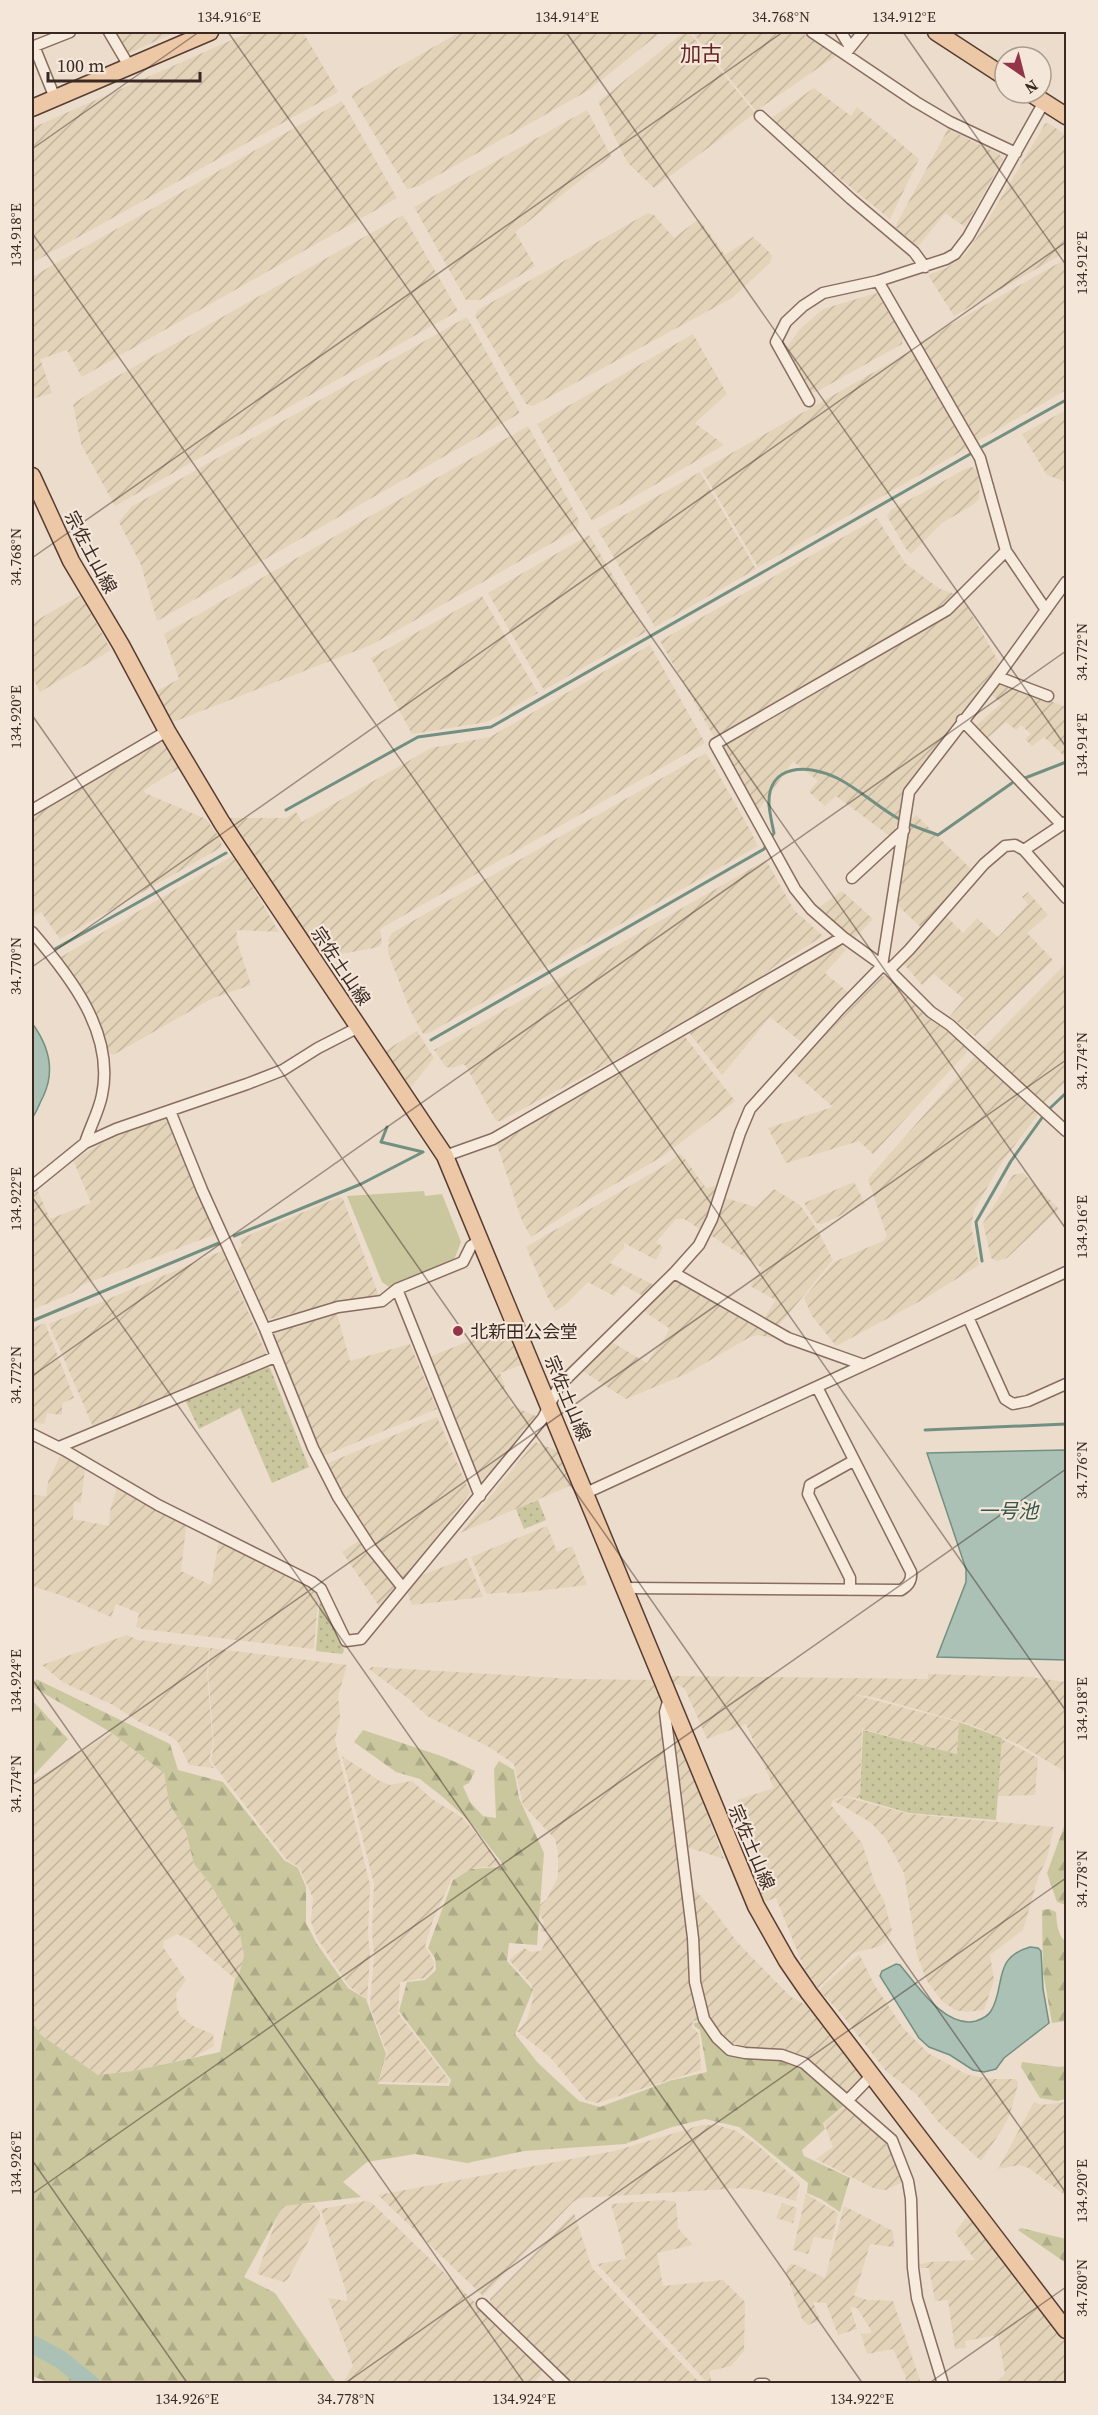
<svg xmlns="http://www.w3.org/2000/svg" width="1098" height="2415" viewBox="0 0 1098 2415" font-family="'Source Serif 4','Noto Sans JP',serif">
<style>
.farmland{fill:url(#farmland-furrows)}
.grass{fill:url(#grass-dots)}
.forest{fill:url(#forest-firs)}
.park{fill:#cac79f}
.water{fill:#abc1b6;stroke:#729082;stroke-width:1.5}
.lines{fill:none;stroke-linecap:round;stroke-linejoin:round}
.stream{stroke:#729082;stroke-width:3}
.river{stroke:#abc1b6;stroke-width:18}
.minor-casing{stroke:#886d60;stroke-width:13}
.primary-casing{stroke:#573d33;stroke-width:19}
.minor{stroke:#f7ebde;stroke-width:10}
.primary{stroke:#ecc8a7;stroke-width:16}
.ticks{fill:none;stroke:#3a2922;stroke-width:1.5;stroke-opacity:0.45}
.poi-dot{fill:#943448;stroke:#f4e7da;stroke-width:2}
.labels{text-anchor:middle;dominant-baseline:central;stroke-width:4.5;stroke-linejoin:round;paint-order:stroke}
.street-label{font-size:18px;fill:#3a2922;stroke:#f4e7da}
.poi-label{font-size:18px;fill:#3a2922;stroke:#f4e7da;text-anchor:start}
.water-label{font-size:20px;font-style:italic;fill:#33594e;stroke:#f4e7da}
.quarter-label{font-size:21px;fill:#642524;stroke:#f4e7da}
.neatline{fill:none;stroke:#3a2922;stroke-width:2}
.ticks-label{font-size:15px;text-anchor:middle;fill:#3a2922}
</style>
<defs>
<pattern id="farmland-furrows" width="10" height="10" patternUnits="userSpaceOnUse" patternTransform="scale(1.5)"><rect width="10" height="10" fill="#e2d3b9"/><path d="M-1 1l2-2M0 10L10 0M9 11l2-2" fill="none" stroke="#c3b59f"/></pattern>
<pattern id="grass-dots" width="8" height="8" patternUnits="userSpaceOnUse" patternTransform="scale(1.5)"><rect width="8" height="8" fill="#cac79f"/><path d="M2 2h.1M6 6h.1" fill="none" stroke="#aeab89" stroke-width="1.8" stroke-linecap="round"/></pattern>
<pattern id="forest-firs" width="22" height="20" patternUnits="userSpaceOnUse" patternTransform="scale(1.5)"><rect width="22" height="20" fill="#cac79f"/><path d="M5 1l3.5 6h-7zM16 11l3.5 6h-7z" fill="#aeab89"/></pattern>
</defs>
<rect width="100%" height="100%" fill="#ecdccb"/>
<path class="farmland" d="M114,32H176L127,54Z
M250,32H303L338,92L32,263V128Z
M460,32H661L589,90L419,186L407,189L352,97L353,93Z
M684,32H689L755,113L654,188L627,162L598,102Z
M692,32H801L837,55L756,111Z
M814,88L851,116L857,107L919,159L890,219L770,122V119Z
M342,101L397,198L82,377L67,350L40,359L52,393L32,399V277Z
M587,110L611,156L515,232L535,266L480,300H466L414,207Z
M1048,123L1066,135V252L954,316L928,275L946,268L965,255L984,227L1045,124Z
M948,129L999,154L1003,159L965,227L945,213L920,244L917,246L895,227Z
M648,213L654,215L674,238L699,219L725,255L753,237L772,255L770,263L732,298L533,406L526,404L475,316L478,310Z
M403,215L458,311L115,506L81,444L73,404L100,386Z
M1066,259V390L976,442L916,344Z
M877,293L903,336L902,344L816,392H811L785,350L800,329L823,309Z
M467,317L520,413L157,621L141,565L119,522L131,507Z
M693,334L727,394L695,423L724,445L592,521L537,424Z
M911,351L967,448L758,567L702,470Z
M1066,410V482L1047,475L1022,434Z
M528,426L579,520L577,529L371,645L176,721H170L153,693L179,679L164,634Z
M972,467L978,471L980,477L979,499L971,506L942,523L911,554L906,549L887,516L891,510L967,468Z
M700,472L756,569L655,627L598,530Z
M877,518L905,563L940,589L958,595L945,607L714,737L660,641Z
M589,535L646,632L544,690L488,593Z
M81,595L111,650L40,692L32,677V623Z
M482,596L538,693L487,722L412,734L371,658Z
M963,599L1001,666L935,750L891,837L836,796L825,806L809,792L818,781L793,761L757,812L719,745Z
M650,645L705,743L380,929L382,943L379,947L319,958L225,818H286L296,812L302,822L431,748L490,737Z
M1000,680L1066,707V758L1044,737L1032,746L1025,739L1031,734L1021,725L1016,730L1006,722L985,740L973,728L1002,703L990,694Z
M161,738L165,739L180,765L179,768L144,790L145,793L206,819L220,838L222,847L60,939L41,912L32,917V813Z
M706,753L749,828L758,846L429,1033L423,1034L410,1010L388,953L389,938L392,933Z
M916,815L973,871L924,930L896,904L910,821Z
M234,855L279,932L237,930L236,938L251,985L213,998L113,1055L109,1053L59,958Z
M766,860L794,910L823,936L775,966L761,977L626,1054L500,1121H496L466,1066L463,1064L453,1068L446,1067L434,1050Z
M842,891L873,919L853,940L817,909Z
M1028,892L1048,915L1027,933L1053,960L975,1036L950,1016L964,999L934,974L922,985L901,961L943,913L963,933L977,918L998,937L1028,904L1022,897Z
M840,944L846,950L825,973L850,994L804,1044L770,1017L722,1075L687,1030Z
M1066,963V1082L1042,1104L983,1048Z
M881,976L889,977L931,1018L967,1047V1052L873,1154L859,1141L786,1163L768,1128L833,1107L792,1071Z
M417,1031L434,1058L408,1091L382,1053Z
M682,1033L735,1101L663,1156L591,1198L531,1237L522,1221L497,1145L498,1139Z
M977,1054L1037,1110V1116L1004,1159L974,1210L971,1226L979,1265L924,1299L836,1346L812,1316L804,1298L834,1262L883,1241L887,1236L868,1179Z
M167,1117L216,1231V1234L82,1285L72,1293L32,1310V1190L36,1187L50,1219L91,1203L73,1160L111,1138Z
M679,1154L682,1155L706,1188L721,1185L703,1231L684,1219H676L656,1242L663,1247L656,1260L624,1243V1248L610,1263L656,1286L645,1297L623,1285L614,1296L588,1282L566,1304L556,1311L548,1298L526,1247L667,1164Z
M1023,1173L1059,1209L1007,1258L997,1261L991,1258L983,1223L1013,1175Z
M854,1182L865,1204L822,1224L816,1223L804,1203Z
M774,1189L800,1205L818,1231L833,1260L776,1329L762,1321L776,1300L750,1286L762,1268L710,1235L725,1198L756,1207Z
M339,1197L343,1199L379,1296L338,1302L265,1320L237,1252L242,1245L240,1239Z
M222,1251L267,1356L94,1429L49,1324Z
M675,1278L787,1340L757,1335L750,1337L688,1373L626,1399L581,1370L610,1341L647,1363L667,1334L669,1328L642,1310Z
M337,1314L350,1361L410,1344L437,1409L323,1456L319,1454L272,1340L274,1332Z
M45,1323L74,1398L62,1403V1415L47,1413L44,1424L32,1422V1328Z
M511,1329L526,1363L500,1373L511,1405L538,1417L529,1427L524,1429L501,1461L483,1479L479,1480L427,1358L479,1337L482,1343Z
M437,1417L470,1493L421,1557L403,1578H400L342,1496L326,1464Z
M535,1442L558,1451L574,1484L460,1533Z
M61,1454L85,1467L81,1503L74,1501L73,1519L109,1526L110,1511L117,1487L186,1526L181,1571L211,1585L219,1542L311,1588L318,1597L314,1649L142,1629L136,1627L139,1613L116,1604L111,1617L66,1597L32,1586V1495L46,1496L48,1482Z
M547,1526L557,1552L572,1546L587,1585L509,1594L506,1592L487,1594L471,1557Z
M362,1539L397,1587L381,1609L342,1552Z
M467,1558L483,1597L412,1605L407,1592L422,1575Z
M127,1635L138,1640L209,1648L207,1674L213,1744L209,1760L214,1768L189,1765L178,1742L165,1733L139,1722L113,1705L64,1683L42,1665Z
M210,1648L347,1665L338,1696L340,1717L335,1740L370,1885L368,1933L370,1957L367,2000L349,1986L317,1938L311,1922L313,1898L299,1867L287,1860L211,1761L214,1744L208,1674Z
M372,1667L573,1679L655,1680L661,1696L667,1779L684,1883L699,2020L693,2021L692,2027L699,2034L701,2070L597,2103L586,2100L550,2057L517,2031L527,2020L533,1999L532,1985L509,1960L524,1948L531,1952L541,1951L550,1932L540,1931L544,1922L536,1908L547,1899L558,1877V1852L555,1839L523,1805L514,1764L489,1747L427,1716L409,1699L369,1669Z
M928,1674L1029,1677L1066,1682V1772L1020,1745L969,1724L873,1697L851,1694L959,1722L957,1754L862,1729L860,1799L845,1796L833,1800L831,1805L862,1843L875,1884L884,1901L892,1931L886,1942L877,1947L853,1953L818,1988L804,1968L776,1898L763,1902L750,1874L763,1867L737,1800L774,1788L746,1724L707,1739L685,1689L680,1685L669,1684V1676L928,1679Z
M676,1731L724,1859L684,1846L671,1744Z
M112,1733L164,1773L169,1803L186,1832L194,1864L211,1885L240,1935L244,1956L239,1974L235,1979L190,1940L177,1934L164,1941L163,1947L186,1980L176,1994L177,2008L181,2017L195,2027L213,2034L214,2046L195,2057L133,2071L98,2075L41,2035L32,2022V1781Z
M1002,1739L1038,1758L1035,1795L997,1796Z
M342,1756L380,1781L390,1785L412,1781L432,1799L463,1818L501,1864L499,1866L473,1868L451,1880L433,1920L425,1946L434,1962L433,1970L425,1978L400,1982L398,2013L449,2080L448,2083L379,2082L387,2053L370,2006L374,1956L372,1932L374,1884Z
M845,1797L909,1814L1054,1827L1047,1858L1039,1875L1023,1930L990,1955L994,1980L984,2010L966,2012L955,2010L942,2001L927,1981L917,1955L904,1873L886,1839L870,1822L834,1801Z
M689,1884L711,1907L738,1943L791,1997L810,2007L864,2076L848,2094L814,2069L734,2049L713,2028L701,2001Z
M859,1954L875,1986L904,2029L928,2053L968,2075L992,2079H1016L1018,2084L1010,2114L1003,2128L981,2161L940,2124L916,2094L886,2071L837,2009L819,1991L826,1983Z
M1034,2102L1041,2105L1066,2102V2196L1029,2168L1019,2165L998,2169Z
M847,2105L887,2142L903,2182L886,2190L875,2189L816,2159L833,2147L824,2123Z
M701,2125H717L736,2131L756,2144L800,2183L796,2201L758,2190L742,2188L579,2198L572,2203L483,2296L378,2195L615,2151Z
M806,2194L838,2213L832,2240L814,2237L808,2254L793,2250Z
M662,2200L676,2202L678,2228L693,2245L657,2253L663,2286L723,2280L745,2302L744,2351L731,2366L709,2371L712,2383H708L703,2378L597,2264L626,2259L611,2204Z
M366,2201L372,2203L542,2367L541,2375L533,2384L345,2383L344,2381L353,2366L328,2298L347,2301V2295L321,2209Z
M782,2203L797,2208L793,2223L776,2218Z
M282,2204H313L320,2212V2219L288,2279L284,2282L257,2274Z
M844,2206L893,2231L894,2247L870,2244L856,2291L853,2295L867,2300L893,2301L921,2383H906L905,2375L893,2349L867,2354L861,2334L871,2333V2330L857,2308L850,2307L857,2329L838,2335L826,2303L813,2302L820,2320L808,2325L802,2319L786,2273L787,2268L791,2264L796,2265L825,2278Z
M574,2213L592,2268L700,2383H571L490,2306V2299Z
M968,2215L1066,2339V2383H995L1005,2374L998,2335L965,2341L966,2348L955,2349L948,2300L935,2301L929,2268H919L918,2265L929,2262L975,2260L955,2232Z"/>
<path class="grass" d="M266,1366L270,1368L309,1467L272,1483L240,1408L199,1429L185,1400Z
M538,1500L546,1520L524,1529L516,1509Z
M320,1596L341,1641L344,1651L342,1654L316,1651Z
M959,1722L1002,1738L996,1820L909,1813L860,1799L863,1730L957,1754Z"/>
<path class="forest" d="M36,1679L170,1744L178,1770L223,1782L284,1860L298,1868L306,1887V1923L317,1944L348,1988L366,1999L386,2054L378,2084L449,2086L451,2080L399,2011L407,1982L425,1980L436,1970L435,1958L428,1948L453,1880L471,1869L501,1867L503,1864L470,1822L444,1798L420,1779L396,1772L354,1742L363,1730L444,1757L475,1771L469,1783L463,1786L470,1802L483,1816L496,1818L494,1769L499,1761L514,1770L519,1798L544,1853L537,1945L509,1943L507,1961L533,1990L515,2034L538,2063L579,2101L600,2107L669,2081L707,2072L700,2030L694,2026V2023L703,2022L716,2042L799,2064L847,2103L823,2123L825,2129L802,2150L804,2156L850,2178L840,2212L821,2199L807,2193L808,2183L739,2127L705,2119L672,2127L625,2144L524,2151L467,2163L415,2154L367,2162L343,2182L361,2197L283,2206L244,2277L275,2293L336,2383H51L32,2376V2022L41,2035L98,2075L133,2071L220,2052L235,1979L239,1974L244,1956L240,1935L211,1885L194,1864L186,1832L169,1803L164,1773L112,1733L33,1687Z
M32,1700L68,1739L32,1777Z
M1066,1821V1905L1057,1902L1047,1873Z
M1049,1909L1056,1912C1057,1924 1057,1934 1066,1942V2021L1052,2023L1043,1972L1042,1910Z
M1022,2062L1059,2067L1066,2066V2099L1057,2101L1040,2098L1021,2067Z
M1021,2228L1066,2239V2263L1018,2230Z"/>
<path class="park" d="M424,1191L425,1196L442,1194L461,1242L454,1260L389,1287L382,1282L347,1196Z"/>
<path class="water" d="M32,1023C49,1046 56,1070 43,1097C39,1104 37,1112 32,1118Z
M1066,1450V1660L937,1657L966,1582V1569L927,1453Z
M1030,1947L1038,1948L1041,1951L1043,1989L1049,2023L1004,2058L996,2069L984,2072L973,2070L950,2055L929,2047L919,2038L880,1976L882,1971L896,1964L900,1965C917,1985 945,2029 976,2021C982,2019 988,2016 991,2011C1006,1986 992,1958 1030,1947Z"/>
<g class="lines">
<path class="stream" d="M978,449L1066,400
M1025,778L1066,762
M286,810L418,737L491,727L972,453
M770,839L774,833C772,824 770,815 769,805C767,763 809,764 837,778C859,789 878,807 899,819C910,826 925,830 938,835L1012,783
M55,949L226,853
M431,1040L764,849L767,844
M1048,1110L1066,1093
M234,1236L361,1184L423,1152L381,1142L387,1127
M982,1261L976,1222L1011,1161L1044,1115
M32,1321L219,1243
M925,1430L1066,1424"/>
<path class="river" d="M32,2344L60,2359L91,2384"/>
<g class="minor-casing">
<path id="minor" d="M109,32L129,66
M812,32L916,102L950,122L1016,153
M841,32L850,47
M34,46L55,98
M32,47L70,32
M845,54L863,32
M760,116L851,199L914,252L925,267
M878,281L980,458L1006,551L947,610L715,744L795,889L811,909L843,937L889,970L931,1012L950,1025L1066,1131
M809,401L776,342L786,322L803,306L823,293L878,281L946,259L955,254L968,237L1044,102
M1006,551L1046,610
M998,677L1048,696
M962,720L1061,824
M32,810L167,731
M1024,850L1066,822
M852,878L904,830
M32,932C70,976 115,1033 102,1095C99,1111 90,1127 85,1143
M889,970L909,950L984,864L1005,846L1015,845L1024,850L1066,898
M170,1111L202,1190L265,1329L313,1448L338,1497L371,1548L403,1588
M445,1156L493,1139L843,937
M32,1186L85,1143L116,1129L247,1084L283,1070L318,1048L359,1027
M674,1273L788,1338L864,1365
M397,1289L480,1496
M968,1317L1005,1399L1013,1404L1028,1401L1066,1384
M265,1329L338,1307L382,1301L397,1289L463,1262L471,1246L481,1240
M32,1434L64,1450L158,1505L312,1582L321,1589L346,1641L361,1639L543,1418L559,1386L674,1273L699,1245L712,1219L740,1133L750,1109L840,1009L882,966L909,792L996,679L1066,582
M59,1447L275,1357
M586,1493L1066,1272
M626,1588L901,1590C908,1586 912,1580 911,1572L817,1387
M850,1590V1578L808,1494L810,1485L853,1461
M669,1698L665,1712L693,1938L695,1982L704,2019L717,2038L730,2050L745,2053L782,2055L804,2063L892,2140L908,2181L911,2199L913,2268L917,2298L943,2384
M848,2100L871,2076
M482,2304L565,2384
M759,2384H765"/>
</g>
<g class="primary-casing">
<path id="primary" d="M936,32L1005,77
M1030,93L1066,116
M32,108L210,32
M32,476L71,561L121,645L167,731L222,823L445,1156L756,1906L787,1961L809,1993L1066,2330"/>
</g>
<use href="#minor" class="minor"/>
<use href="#primary" class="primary"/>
</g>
<path class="ticks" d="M228,32L1066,1229M566,32L1066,747M903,32L1066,265M32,149L199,32M32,233L1066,1711M32,558L783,32M32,715L1066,2193M32,967L1066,242M32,1197L863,2384M32,1376L1066,651M32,1679L525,2384M32,1785L1066,1060M32,2160L188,2384M32,2194L1066,1469M344,2384L1066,1878M928,2384L1066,2287"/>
<circle class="poi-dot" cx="458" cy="1331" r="6"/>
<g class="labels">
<g class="street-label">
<text transform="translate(91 552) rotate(62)">宗佐土山線</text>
<text transform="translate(341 966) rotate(56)">宗佐土山線</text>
<text transform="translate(568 1398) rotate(67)">宗佐土山線</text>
<text transform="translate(752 1847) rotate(67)">宗佐土山線</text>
</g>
<g class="poi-label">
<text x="470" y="1331">北新田公会堂</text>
</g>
<g class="water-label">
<text x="1008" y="1511">一号池</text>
</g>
<g class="quarter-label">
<text x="701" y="53">加古</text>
</g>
</g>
<rect width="1098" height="2415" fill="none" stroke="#f4e7da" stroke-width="66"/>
<g transform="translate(1023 75) rotate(145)"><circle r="28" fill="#f4e7da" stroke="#aa9b90" stroke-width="1.5"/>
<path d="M0-4.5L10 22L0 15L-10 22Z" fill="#943448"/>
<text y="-9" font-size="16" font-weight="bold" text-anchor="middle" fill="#3a2922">N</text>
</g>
<path d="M48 72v9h152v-9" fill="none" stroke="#3a2922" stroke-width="3"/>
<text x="57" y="72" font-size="18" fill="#3a2922" stroke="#f4e7da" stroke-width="4.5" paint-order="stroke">100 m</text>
<rect x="33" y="33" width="1032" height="2349" class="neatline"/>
<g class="ticks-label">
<text x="229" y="22">134.916°E</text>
<text x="567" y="22">134.914°E</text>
<text x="781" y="22">34.768°N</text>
<text x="904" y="22">134.912°E</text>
<text transform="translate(16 235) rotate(-90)" y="5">134.918°E</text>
<text transform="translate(1082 263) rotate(-90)" y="5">134.912°E</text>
<text transform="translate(16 557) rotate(-90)" y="5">34.768°N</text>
<text transform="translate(1082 652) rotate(-90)" y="5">34.772°N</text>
<text transform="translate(16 717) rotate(-90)" y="5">134.920°E</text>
<text transform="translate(1082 745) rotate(-90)" y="5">134.914°E</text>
<text transform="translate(16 966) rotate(-90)" y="5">34.770°N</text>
<text transform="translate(1082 1061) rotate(-90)" y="5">34.774°N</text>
<text transform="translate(16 1199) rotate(-90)" y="5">134.922°E</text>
<text transform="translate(1082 1227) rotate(-90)" y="5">134.916°E</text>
<text transform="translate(16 1375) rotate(-90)" y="5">34.772°N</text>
<text transform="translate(1082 1470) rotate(-90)" y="5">34.776°N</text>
<text transform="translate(16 1681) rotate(-90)" y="5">134.924°E</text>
<text transform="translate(1082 1709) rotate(-90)" y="5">134.918°E</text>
<text transform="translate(16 1784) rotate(-90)" y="5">34.774°N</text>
<text transform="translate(1082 1879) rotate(-90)" y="5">34.778°N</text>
<text transform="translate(16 2163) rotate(-90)" y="5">134.926°E</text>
<text transform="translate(1082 2191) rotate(-90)" y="5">134.920°E</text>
<text transform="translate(1082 2288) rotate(-90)" y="5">34.780°N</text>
<text x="187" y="2404">134.926°E</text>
<text x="346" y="2404">34.778°N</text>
<text x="524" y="2404">134.924°E</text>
<text x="862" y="2404">134.922°E</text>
</g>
</svg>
